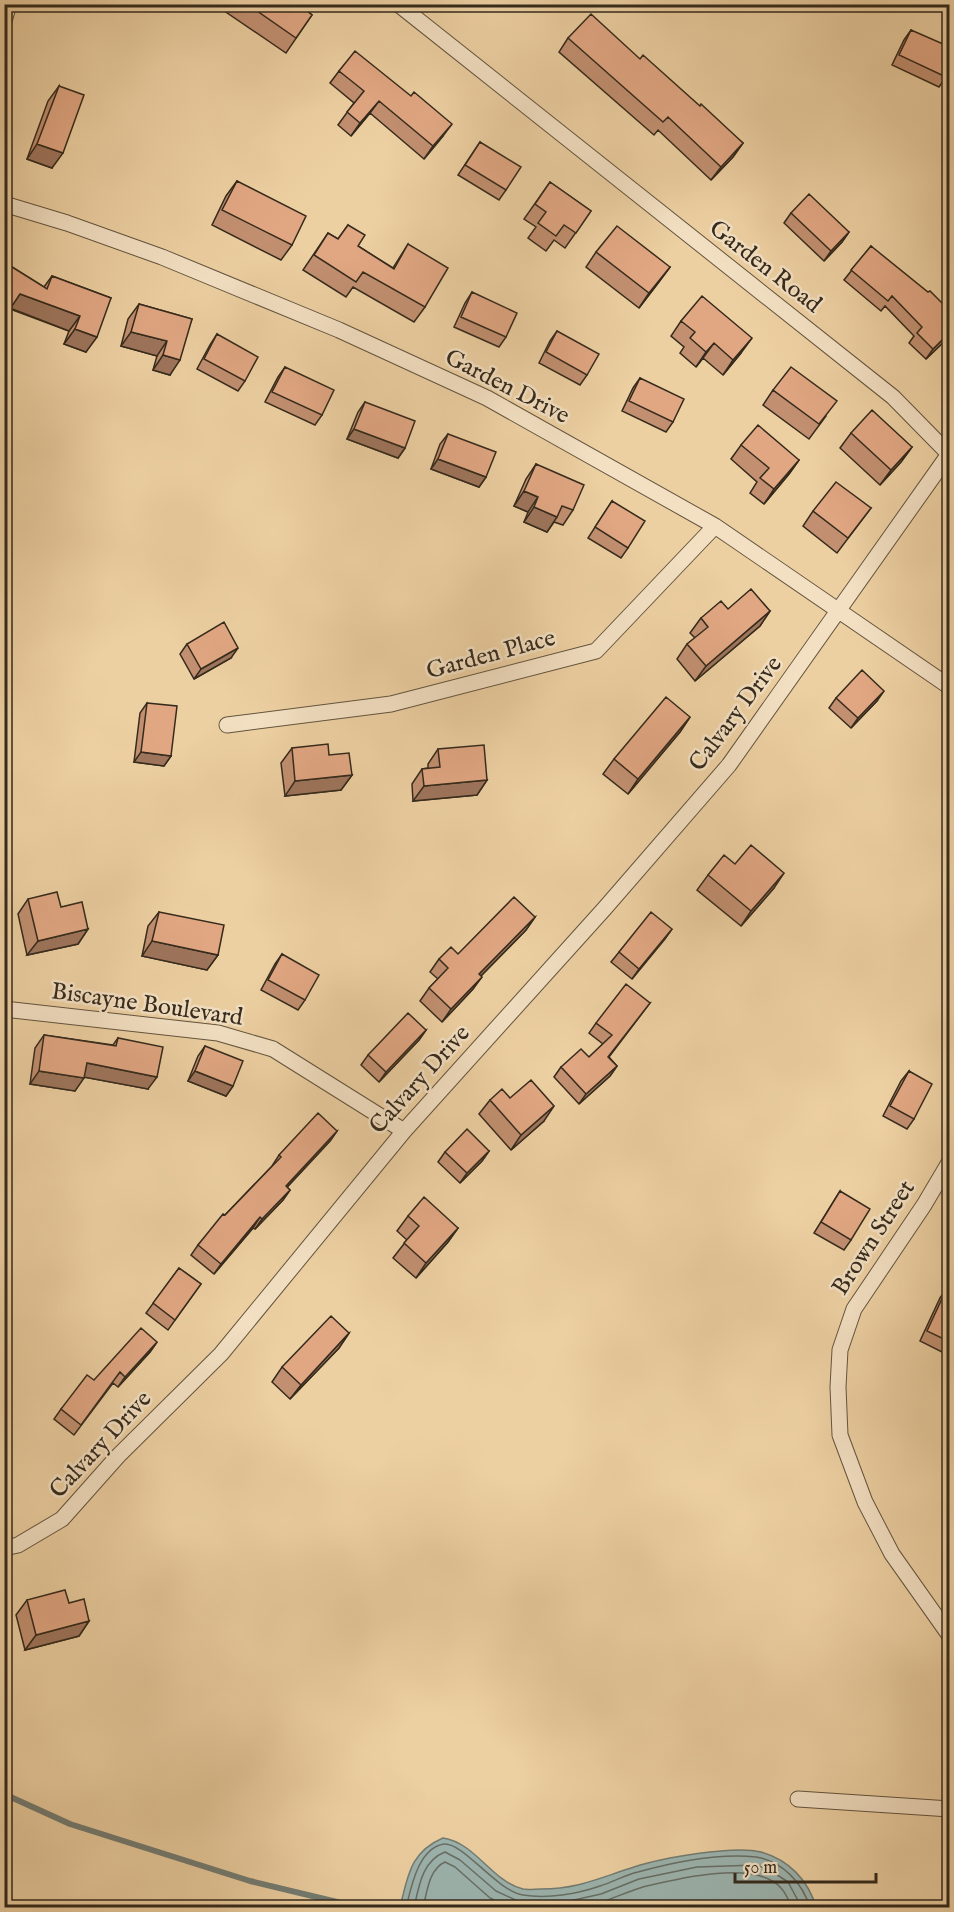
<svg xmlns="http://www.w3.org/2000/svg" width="954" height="1912" viewBox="0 0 954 1912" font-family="'IM FELL English',serif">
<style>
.water{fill:#9cb4af;stroke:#737d74;stroke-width:1.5}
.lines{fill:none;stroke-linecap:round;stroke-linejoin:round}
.shore{stroke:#686f66;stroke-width:1.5}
.stream{stroke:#737d74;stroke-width:6}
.street-casing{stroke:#63543e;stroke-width:17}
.street{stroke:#f3e0c3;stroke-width:15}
.wall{fill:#c29071;stroke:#352a1c;stroke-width:1.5}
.shaded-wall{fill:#9e755c;stroke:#352a1c;stroke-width:1.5}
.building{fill:#e1a783;stroke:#352a1c;stroke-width:1.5}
.labels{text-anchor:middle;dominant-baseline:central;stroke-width:5;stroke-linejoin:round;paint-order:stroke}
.street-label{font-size:24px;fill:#352a1c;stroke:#f3e0c3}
</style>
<rect width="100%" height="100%" fill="#edd0a2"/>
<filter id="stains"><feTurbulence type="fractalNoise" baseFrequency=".00333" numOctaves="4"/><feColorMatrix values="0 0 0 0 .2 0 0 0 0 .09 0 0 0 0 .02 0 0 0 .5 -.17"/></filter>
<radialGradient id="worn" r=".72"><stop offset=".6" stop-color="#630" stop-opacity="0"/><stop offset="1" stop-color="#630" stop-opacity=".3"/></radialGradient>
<path class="water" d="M443,1838C476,1843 491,1881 523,1889C528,1890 535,1889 541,1889C578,1889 599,1878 634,1867C661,1858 734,1845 761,1852C789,1860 808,1880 816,1907H400C408,1876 410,1852 443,1838Z"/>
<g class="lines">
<path class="shore" d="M406,1908C411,1888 418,1848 444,1844C463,1842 497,1891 523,1895C548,1899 577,1894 600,1886C613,1882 625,1875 638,1872C674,1862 720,1853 756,1857C782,1861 803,1883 810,1908
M414,1908C419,1886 422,1861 445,1852L460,1860L496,1891L522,1903L565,1902L601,1894L639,1879L697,1867L756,1865L768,1869L788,1882L802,1908
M423,1908C427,1892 429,1869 445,1862L455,1867L490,1898L509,1908
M582,1908C604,1903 623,1893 643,1887C676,1879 756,1859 781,1888C786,1893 789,1901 792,1908"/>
<path class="stream" d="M4,1794L70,1824L250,1881L362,1908"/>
<g class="street-casing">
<path id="street" d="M4,21L9,4
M4,204L67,223L162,257L339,330L487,398L715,526L950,687
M227,725L391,704L596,651L715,526
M4,1009L218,1033L273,1049L404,1131
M950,1161L924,1205L854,1309L840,1350L838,1387L840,1435L865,1502L892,1554L950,1636
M4,1548L18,1545L62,1519L118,1456L221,1354L404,1131L605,908L729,765L949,454L893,397L398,4
M798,1799L950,1809"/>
</g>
<use href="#street" class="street"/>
</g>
<path class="wall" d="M218,4H298L312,15L286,53L217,6Z
M911,30L946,77L939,87L892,65L904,40Z
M568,38L640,59L743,143L733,157L711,180L658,130L654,135L559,52Z
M339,71L443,136L424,159L370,113L351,136L338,125L354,103L330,83Z
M59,86L52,168L27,159L48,101Z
M480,142L506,190L499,200L458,175Z
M237,181L292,245L281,260L212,225L226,196Z
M550,182L591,211L565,248L554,240L546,251L528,238L536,227L524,219Z
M791,213L849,232L842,242L824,261L784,223Z
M348,225L358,246L393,268L408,244L425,307L414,322L353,287L346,297L303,270L328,233L338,239Z
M871,246L950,336L926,359L909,343L914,336L885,306L881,311L844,280Z
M596,252L670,267L639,308L586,267Z
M4,262L44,287L52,276L111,298L86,352L64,344L69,331L10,309L4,317Z
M472,292L506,337L499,347L454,327L465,303Z
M139,304L192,319L170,375L153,370L157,356L121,346L128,319Z
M681,321L741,353L723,375L703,358L696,367L680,353L684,347L671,336Z
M557,331L587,375L580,385L539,363L550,341Z
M217,334L245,381L238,391L197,369L210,345Z
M285,367L322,415L315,425L265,402L278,377Z
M640,378L673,422L666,432L622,411L633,388Z
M773,390L826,416L809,439L763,405Z
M365,402L405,448L398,458L347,439L358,412Z
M851,433L912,447L901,462L880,485L840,448Z
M448,434L486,477L479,487L431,469L440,444Z
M741,445L799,460L789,474L764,504L750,493L757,482L731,459Z
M536,464L573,510L563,525L554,522L547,532L524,522L528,512L514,506L526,479Z
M612,501L628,548L621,558L588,538Z
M871,508L837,553L803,526L813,511Z
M728,609L770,611L760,626L695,681L677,659L687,644L695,638L690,633L701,618Z
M187,644L231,658L194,679L180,654Z
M836,698L877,701L851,728L829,708Z
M147,703L171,756L164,766L134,762L140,713Z
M690,717L680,732L628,794L603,774L614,759Z
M292,748L329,755L352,775L341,790L285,796L281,763Z
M438,749L487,780L477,795L413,801L412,784L422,769L428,768V764Z
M708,875L774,888L741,926L697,890Z
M28,899L61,907L88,929L78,944L27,955L18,914Z
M159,912L218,955L207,970L142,956L148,926Z
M535,917L526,930L481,976L473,989L442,1022L420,1001L429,988L438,979L430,972L439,959L458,954Z
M672,929L632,979L611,962L619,952Z
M282,954L305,1000L298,1010L261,990L275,964Z
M650,1003L609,1057L617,1066L610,1076L579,1104L554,1077L561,1067L589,1057L603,1044L589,1033L596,1023Z
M426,1030L419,1040L379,1082L361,1065L368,1055Z
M44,1035L113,1045L118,1038L148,1089L84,1077L75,1091L30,1084L35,1048Z
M205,1046L233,1086L226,1096L188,1081L198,1056Z
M909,1071L914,1119L907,1129L883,1116L901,1081Z
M510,1098L544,1121L511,1150L479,1114L490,1100Z
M337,1131L330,1141L287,1187L290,1190L283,1200L255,1229L253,1228L214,1274L191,1255L198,1245L225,1215L272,1166L279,1155Z
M489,1151L482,1161L460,1183L438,1162L445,1152Z
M840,1191L851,1240L844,1250L814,1233Z
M408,1216L458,1228L448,1242L416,1278L393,1258L407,1240L397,1231Z
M179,1268L201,1284L168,1330L146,1313Z
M947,1288L950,1289V1344L944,1353L920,1341L940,1298Z
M349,1333L339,1348L290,1399L272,1382L282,1367Z
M157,1342L150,1352L118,1387L113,1383L74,1435L54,1419L61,1409L94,1380Z
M27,1600L69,1603L89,1621L79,1636L25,1650L16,1615Z"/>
<path class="shaded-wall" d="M379,101L370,113L351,136L360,123Z
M452,124L443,136L424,159L433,146Z
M743,143L733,157L711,180L721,167Z
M37,144L63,153L52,168L27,159Z
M849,232L842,242L824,261L831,251Z
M670,267L659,282L639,308L649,293Z
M20,294L80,316L69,331L10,308Z
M75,329L97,337L86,352L64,344Z
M131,332L167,341L157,356L121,346Z
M950,332V336L926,359L933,349Z
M752,338L741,353L723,375L733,360Z
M714,343L703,358L696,367L706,352Z
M163,355L180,360L170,375L153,370Z
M354,429L405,448L398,458L347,439Z
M912,447L901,462L880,485L891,470Z
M438,459L486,477L479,487L431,469Z
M799,460L789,474L764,504L774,489Z
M524,491L538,497L528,512L514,506Z
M534,507L557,517L547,532L524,522Z
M770,611L760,626L695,681L706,666Z
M238,648L231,658L194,679L201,669Z
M884,691L877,701L851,728L858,718Z
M690,717L680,732L628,794L638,779Z
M141,752L171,756L164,766L134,762Z
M352,775L341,790L285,796L295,781Z
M487,780L477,795L413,801L424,786Z
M784,873L774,888L741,926L751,911Z
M535,917L526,930L470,987L479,974Z
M88,929L78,944L27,955L38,941Z
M672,929L665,939L632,979L639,969Z
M152,941L218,955L207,970L142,956Z
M482,977L473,989L442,1022L451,1009Z
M426,1030L419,1040L379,1082L386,1072Z
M87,1063L157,1077L148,1089L78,1076Z
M617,1066L610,1076L579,1104L586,1094Z
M39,1071L84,1078L75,1091L30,1084Z
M195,1071L233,1086L226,1096L188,1081Z
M554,1106L544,1121L511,1150L521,1135Z
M337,1131L330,1141L279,1196L286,1186Z
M489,1151L482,1161L460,1183L467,1173Z
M290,1190L283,1200L255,1229L262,1219Z
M260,1217L253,1228L214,1274L221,1264Z
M458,1228L448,1242L416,1278L426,1263Z
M349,1333L339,1348L290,1399L301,1385Z
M157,1342L150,1352L118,1387L125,1377Z
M89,1621L79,1636L25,1650L36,1635Z"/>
<path class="building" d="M247,4H298L312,15L296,38Z
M591,14L640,59L643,55L700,106L701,104L743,143L721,167L668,117L663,122L568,38Z
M911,30L950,47V70L946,77L899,55Z
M355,51L411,96L414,92L452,124L433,146L379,101L360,123L347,112L364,91L339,71Z
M59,86L84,95L63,153L37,144Z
M480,142L521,167L506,190L465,165Z
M237,181L306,216L292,245L222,210Z
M550,182L591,211L576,233L564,225L556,236L538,223L546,212L535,204Z
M809,194L849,232L831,251L791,213Z
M348,225L365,235L358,246L394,269L408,244L448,268L425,307L363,272L356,282L314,255L328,233L338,239Z
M617,226L670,267L649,293L596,252Z
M871,246L928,292L930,291L950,311V332L933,349L917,333L922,327L892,296L888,301L851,270Z
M4,262L47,289L52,276L111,298L97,337L75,329L80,316L20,294L10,309L4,306Z
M472,292L517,313L506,337L461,317Z
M702,296L752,338L733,360L714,343L706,352L690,338L695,332L681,321Z
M139,304L192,319L180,360L163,355L167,341L131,332Z
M557,331L599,354L587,375L546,352Z
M217,334L258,357L245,381L204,359Z
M285,367L334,390L322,415L272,392Z
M791,367L837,401L819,424L773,390Z
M640,378L684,399L673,422L629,401Z
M365,402L415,421L405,448L354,429Z
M872,410L912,447L891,470L851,433Z
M758,425L799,460L774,489L760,478L769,468L741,445Z
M448,434L496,452L486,477L438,459Z
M536,464L584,485L573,510L562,506L557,517L534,507L538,497L524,491Z
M836,482L871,508L848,538L813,511Z
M612,501L645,521L628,548L595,527Z
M751,589L770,611L706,666L687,644L708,627L701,618L721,601L728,609Z
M224,622L238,648L201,669L187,644Z
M862,670L884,691L858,718L836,698Z
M666,697L690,717L638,779L614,759Z
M147,703L177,706L171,756L141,752Z
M328,744L329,755L349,753L352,775L295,781L292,748Z
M484,745L487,780L424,786L422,769L440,767L438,749Z
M751,845L784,873L751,911L708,875L724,855L735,864Z
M57,892L61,907L82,902L88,929L38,941L28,899Z
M514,897L535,917L479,974L482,977L451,1009L429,988L448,968L439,959L451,947L458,954Z
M159,912L224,925L218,955L152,941Z
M651,912L672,929L639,969L619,952Z
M282,954L319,975L305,1000L268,980Z
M626,984L650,1003L608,1057L617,1066L586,1094L561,1067L581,1049L589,1057L612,1035L596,1023Z
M408,1013L426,1030L386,1072L368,1055Z
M44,1035L116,1046L118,1038L163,1047L157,1077L87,1063L84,1078L39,1071Z
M205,1046L243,1061L233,1086L195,1071Z
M909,1071L932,1084L914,1119L890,1106Z
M531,1080L554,1106L521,1135L490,1100L502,1089L510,1098Z
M318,1113L337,1131L286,1186L290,1190L262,1219L260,1217L221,1264L198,1245L223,1214L225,1215L281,1157L279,1155Z
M467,1129L489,1151L467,1173L445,1152Z
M840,1191L870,1209L851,1240L821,1222Z
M424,1197L458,1228L426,1263L404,1243L419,1226L408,1216Z
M179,1268L201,1284L175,1320L153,1303Z
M947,1288L950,1289V1342L927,1331Z
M331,1316L349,1333L301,1385L282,1367Z
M141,1328L157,1342L125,1377L120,1372L81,1425L61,1409L87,1375L94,1380Z
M65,1590L69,1603L84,1599L89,1621L36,1635L27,1600Z"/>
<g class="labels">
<g class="street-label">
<text transform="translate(765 267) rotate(38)">Garden Road</text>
<text transform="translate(507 387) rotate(27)">Garden Drive</text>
<text transform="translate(491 655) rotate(-15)">Garden Place</text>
<text transform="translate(736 714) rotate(-53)">Calvary Drive</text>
<text transform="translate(147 1005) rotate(8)">Biscayne Boulevard</text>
<text transform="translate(420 1080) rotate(-48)">Calvary Drive</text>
<text transform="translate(874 1238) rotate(-57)">Brown Street</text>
<text transform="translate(101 1445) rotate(-47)">Calvary Drive</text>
</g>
</g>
<rect width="954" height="1912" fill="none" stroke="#edd0a2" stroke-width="24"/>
<rect x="6" y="6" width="942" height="1900" fill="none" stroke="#352a1c" stroke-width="3"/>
<rect x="12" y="12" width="930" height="1888" fill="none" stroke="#352a1c" stroke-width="1.5"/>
<path d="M735 1873v9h141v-9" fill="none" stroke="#352a1c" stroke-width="3"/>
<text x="744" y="1873" font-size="18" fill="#352a1c" stroke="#f3e0c3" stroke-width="4.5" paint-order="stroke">50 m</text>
<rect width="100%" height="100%" filter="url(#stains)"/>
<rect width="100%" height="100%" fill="url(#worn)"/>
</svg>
